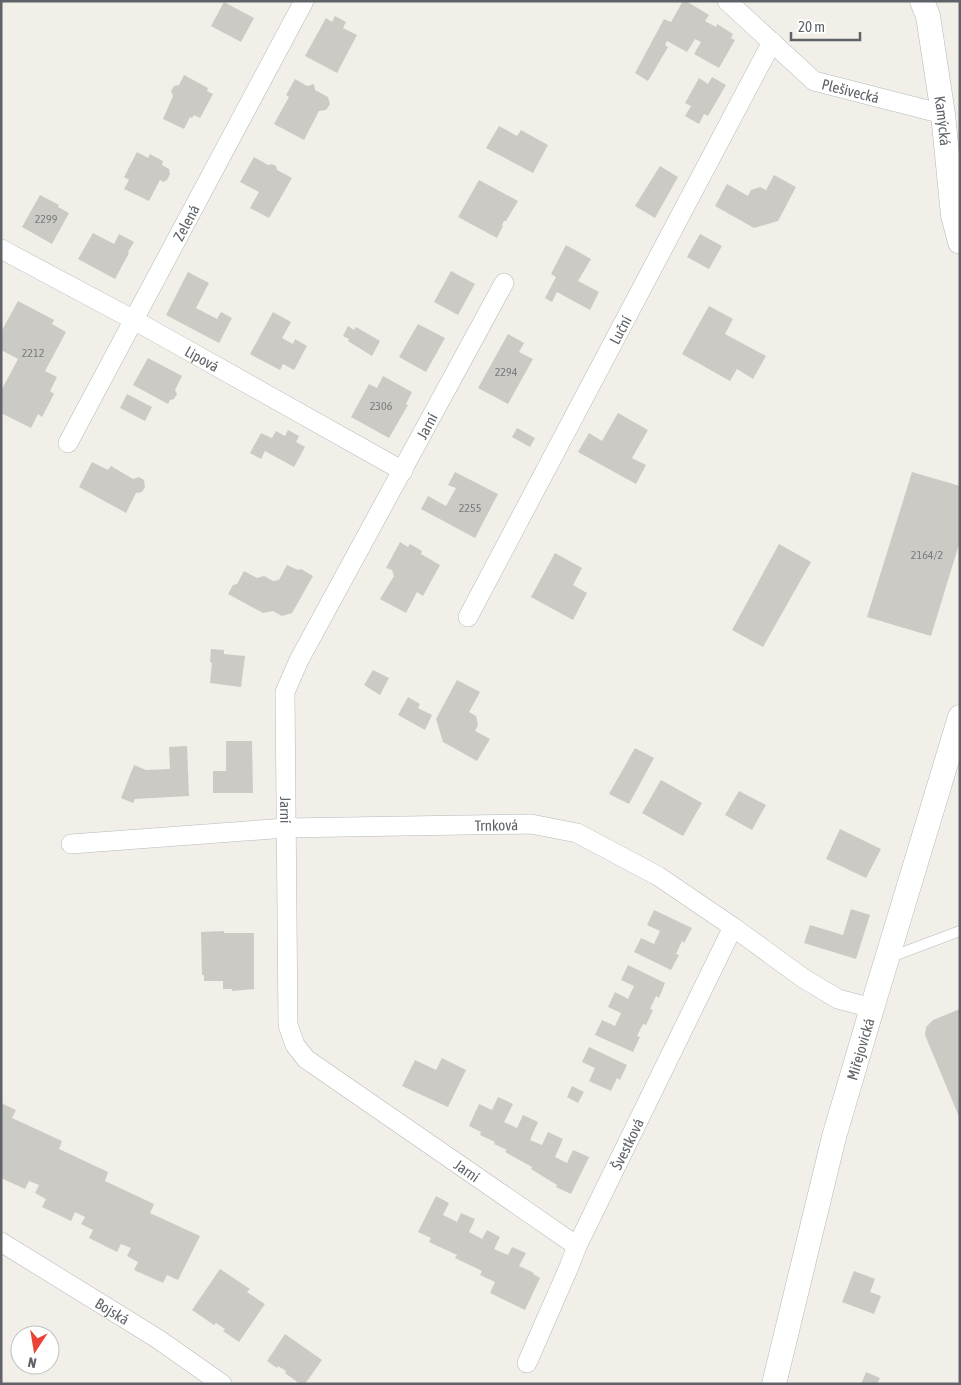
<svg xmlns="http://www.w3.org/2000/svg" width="961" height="1385" viewBox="0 0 961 1385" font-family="'Asap Condensed',sans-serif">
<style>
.building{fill:#cccac5}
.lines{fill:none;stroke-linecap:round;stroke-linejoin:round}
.service-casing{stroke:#b5b8bc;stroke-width:11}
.minor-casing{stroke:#b5b8bc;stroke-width:20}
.tertiary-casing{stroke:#b5b8bc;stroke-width:25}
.service{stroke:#fff;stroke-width:10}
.minor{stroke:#fff;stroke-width:19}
.tertiary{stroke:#fff;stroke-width:24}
.labels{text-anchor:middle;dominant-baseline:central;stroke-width:4.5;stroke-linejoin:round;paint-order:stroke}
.number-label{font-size:12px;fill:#7a7d7f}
.street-label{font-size:15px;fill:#5f6368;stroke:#fff}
</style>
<rect width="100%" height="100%" fill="#f1efe8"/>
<path class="building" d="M683,1H686L709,15L705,21L716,27L717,24L733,34L731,38L735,40L719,68L694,54L701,42L695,39L687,52L667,41L665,45L668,47L648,81L635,73L664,19L671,22Z
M224,2L254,18L241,42L211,26Z
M335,16L346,22L343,28L357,35L337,73L305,56L326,18L332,22Z
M184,75L208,88L207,91L213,94L200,118L194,115L192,118L190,117L184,129L163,119L173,96L171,91L174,86L179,85Z
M712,77L726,85L708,116L704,114L699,124L685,116L691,106L685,103L699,78L708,84Z
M295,79L307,86L314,84L315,90L328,97L330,104L326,110L319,111L304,140L274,124L289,97L286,95Z
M499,126L517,136L521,130L548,145L533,173L486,148Z
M137,152L148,158L150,154L163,161L162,165L169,169L170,174L167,180L163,182L160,180L149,201L124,189L129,180L124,177Z
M254,157L268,165L272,164L276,166L277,170L292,178L269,218L250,208L259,192L240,182Z
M660,166L678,177L655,218L635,206Z
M774,175L796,187L778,221L754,228L715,206L727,184L748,196L751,190L760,187L766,190Z
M479,180L518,201L506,221H504L502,225L503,226L497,238L458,217Z
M40,195L59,205L58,207L69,213L52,244L22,227Z
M93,233L114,244L119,234L134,242L128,252L129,253L115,279L78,259Z
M700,234L722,246L709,269L687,257Z
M566,245L591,259L578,281L599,292L590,310L557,292L552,302L545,298L556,277L551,274Z
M451,271L475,284L458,315L434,302Z
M188,272L209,283L196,308L217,319L221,312L232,318L219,343L166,315Z
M18,301L54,320L52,324L66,332L45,371L57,377L50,391L54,394L42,417L38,414L31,428L1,413V391L18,359L1,350V332Z
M709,306L733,319L725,334L766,356L753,379L737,369L730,381L682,354Z
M273,312L291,322L282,338L293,344L295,339L307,346L294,370L283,364L280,370L250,354Z
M418,324L445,338L426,372L399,357Z
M348,326L354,330L356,327L380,341L372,356L348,341L349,339L343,336Z
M508,334L524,343L519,352L533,359L508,404L478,388Z
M148,358L182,376L175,390L177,394L174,399L170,400L168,404L133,385Z
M383,376L412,392L406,404L408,405L389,438L351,417L369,384L377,388Z
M127,394L152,407L145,421L120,408Z
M618,413L648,430L632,458L646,465L636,484L578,452L589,433L602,441Z
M517,428L535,438L530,447L512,437Z
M288,430L299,436L296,442L305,447L294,467L265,451L261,459L250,453L261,433L272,438L276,431L285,436Z
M92,462L108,470L111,466L133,479L139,477L144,480L145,487L142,492L136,493L126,513L79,487Z
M455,472L498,494L475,538L421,509L428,496L446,506L456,488L448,485Z
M912,472L960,486V541L931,636L867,617Z
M400,542L408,547L410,544L422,551L421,554L440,565L423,596L417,592L406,613L380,599L394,576L392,570L386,568Z
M779,544L811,562L763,647L732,630Z
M555,553L582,568L573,585L587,593L573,620L531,597Z
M287,565L298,570L301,569L313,576L292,613L282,616L273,611L263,613L228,594L233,585L237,584L244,571L257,578L264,576L273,581L279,580Z
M211,649L224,650V654L245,656L241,687L210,683L212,663L210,662Z
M373,670L389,678L380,695L364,685Z
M457,680L480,692L469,712L476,716L478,725L475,731L490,739L477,761L443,742L436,719Z
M408,697L420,704L418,708L432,715L425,730L398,715Z
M226,741H252L253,793H213V771H226Z
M187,746L189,796L135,799L133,803L121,798L134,765L146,770L170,769L169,747Z
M635,748L654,758L629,804L609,794Z
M661,780L702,803L683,836L642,813Z
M739,791L766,805L752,830L725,815Z
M840,829L881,849L866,878L826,859Z
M851,909L870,915L856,959L804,943L810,925L843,935Z
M654,910L692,928L684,943L682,941L676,954L679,955L671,970L634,952L641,938L654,944L660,931L647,925Z
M224,931V933H254V989L232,991V989H223V981H204V975H202L201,932Z
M628,965L665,983L659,998L656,996L650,1009L653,1010L646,1025L643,1024L637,1036L640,1037L633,1052L595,1035L602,1020L615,1026L621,1013L608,1007L615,992L628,999L634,986L621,980Z
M960,1009V1119L925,1035L926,1027L933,1020Z
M589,1047L627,1065L620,1080L617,1078L611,1091L589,1081L595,1068L582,1062Z
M442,1058L466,1070L448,1107L402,1086L415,1060L436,1070Z
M572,1086L584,1092L578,1103L567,1097Z
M498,1097L513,1104L504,1122L517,1128L523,1115L538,1122L530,1140L542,1145L548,1132L563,1139L555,1157L567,1163L573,1150L589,1157L571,1194L556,1187L557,1185L531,1169L532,1167L505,1152L507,1150L494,1144L495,1142L480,1135L481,1132L469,1126L479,1104L492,1110Z
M1,1103L16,1110L12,1118L62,1141L59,1149L108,1172L105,1181L154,1204L150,1213L200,1236L178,1280L167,1275L163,1283L134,1270L138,1262L127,1256L131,1248L121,1244L117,1252L89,1238L93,1230L81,1224L85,1217L75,1212L71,1221L42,1207L46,1199L35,1193L39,1185L29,1181L25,1189L1,1178Z
M436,1196L449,1203L443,1215L457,1222L461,1213L475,1219L469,1232L482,1239L487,1230L500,1237L494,1249L508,1255L512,1247L526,1253L519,1266L534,1273L533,1274L540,1278L525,1310L490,1293L495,1282L480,1275L482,1271L455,1258L457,1255L429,1242L431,1238L418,1232Z
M220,1269L250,1289L247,1292L265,1304L239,1342L223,1331L225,1329L216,1323L214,1325L192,1310Z
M854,1271L875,1279L870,1292L881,1296L874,1314L842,1302Z
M285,1334L322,1360L305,1384H300L285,1373L286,1371L278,1366L277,1368L267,1361Z
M866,1372L880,1378L877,1384H861Z"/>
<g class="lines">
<g class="service-casing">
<path id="service" d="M888,958L960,931"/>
</g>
<g class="minor-casing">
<g id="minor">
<path id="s1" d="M727,1L814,81L943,114"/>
<path id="s2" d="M1,249L134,320L403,471"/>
<path id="s3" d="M504,283L299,660L285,692L288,1025L295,1045L306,1059L577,1246"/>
<path id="s4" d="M68,443L304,1"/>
<path id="s5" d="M468,617L772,42"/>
<path id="s6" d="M71,844L286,828L531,824L577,833L658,876L733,927L803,978L838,999L872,1008"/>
<path id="s7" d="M1,1242L158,1339L222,1384"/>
<path id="s8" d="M527,1363L569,1267L577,1246L733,927"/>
</g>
</g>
<g class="tertiary-casing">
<g id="tertiary">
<path id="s9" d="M922,1L928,16L943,114L953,215L960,242"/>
<path id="s10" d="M774,1384L834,1137L872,1008L960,717"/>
</g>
</g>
<use href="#service" class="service"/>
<use href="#minor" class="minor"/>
<use href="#tertiary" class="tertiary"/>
</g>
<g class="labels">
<g class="number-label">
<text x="46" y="219">2299</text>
<text x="33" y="353">2212</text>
<text x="506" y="372">2294</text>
<text x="381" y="406">2306</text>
<text x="470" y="508">2255</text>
<text x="927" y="555">2164/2</text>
</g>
<g class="street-label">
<text stroke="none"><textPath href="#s1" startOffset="156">Plešivecká</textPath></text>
<text stroke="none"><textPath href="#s9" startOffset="122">Kamýcká</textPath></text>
<text stroke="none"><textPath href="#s4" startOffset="250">Zelená</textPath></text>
<text stroke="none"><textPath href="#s5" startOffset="325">Luční</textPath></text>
<text stroke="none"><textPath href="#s2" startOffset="229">Lipová</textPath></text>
<text transform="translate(427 426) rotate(-62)">Jarní</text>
<text stroke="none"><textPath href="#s3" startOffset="582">Jarní</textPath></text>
<text stroke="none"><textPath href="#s6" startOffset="426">Trnková</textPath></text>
<text stroke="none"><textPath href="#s10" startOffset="346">Miřejovická</textPath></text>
<text stroke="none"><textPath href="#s8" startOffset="241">Švestková</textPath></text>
<text stroke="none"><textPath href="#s3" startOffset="1032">Jarní</textPath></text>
<text stroke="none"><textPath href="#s7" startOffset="131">Bojská</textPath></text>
</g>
</g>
<rect width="961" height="1385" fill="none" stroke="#5f6368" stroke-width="5"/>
<g transform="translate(35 1350) rotate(192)"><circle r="24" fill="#ffffff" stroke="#bfc1c3"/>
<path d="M0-4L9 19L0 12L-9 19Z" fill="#ea4335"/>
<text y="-8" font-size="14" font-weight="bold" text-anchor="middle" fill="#5f6368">N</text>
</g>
<path d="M791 32v8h69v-8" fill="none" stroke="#5f6368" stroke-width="2.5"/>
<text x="798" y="32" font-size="15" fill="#5f6368" stroke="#ffffff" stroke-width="4" paint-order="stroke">20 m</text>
</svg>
